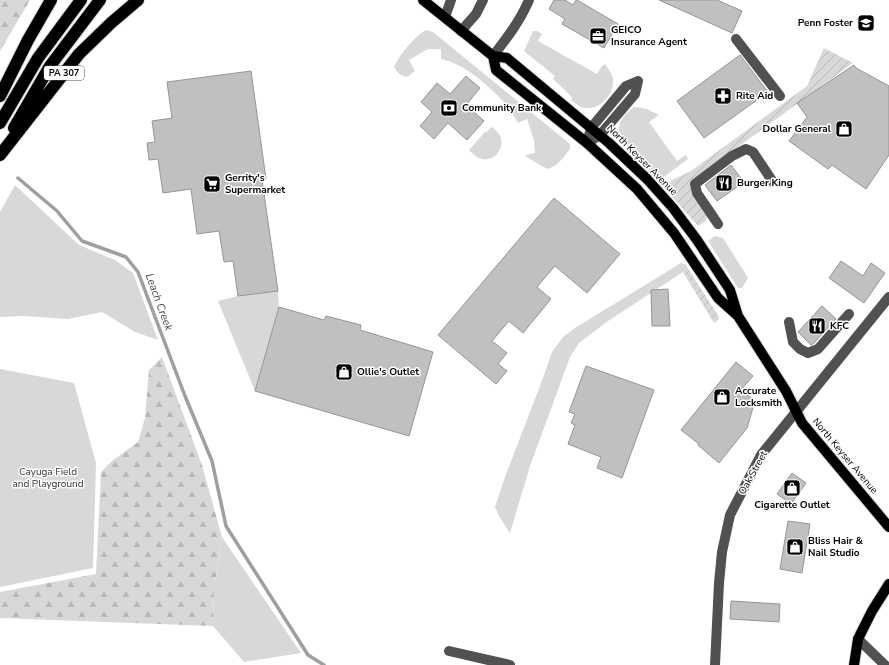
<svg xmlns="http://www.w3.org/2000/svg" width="889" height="665" viewBox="0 0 889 665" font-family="'Nunito Sans',sans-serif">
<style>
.green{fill:#d8d8d8}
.forest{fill:url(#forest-firs)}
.garden{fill:url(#garden-furrows)}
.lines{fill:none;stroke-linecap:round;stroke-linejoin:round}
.stream{stroke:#9f9f9f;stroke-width:3.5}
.building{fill:#c0c0c0;stroke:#959595}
.major-casing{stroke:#dbdbdb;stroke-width:12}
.highway-casing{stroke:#dbdbdb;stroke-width:14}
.minor{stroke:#515151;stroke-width:10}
.major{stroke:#000;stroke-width:10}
.highway{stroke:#000;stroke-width:12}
.labels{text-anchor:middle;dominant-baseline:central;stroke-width:3;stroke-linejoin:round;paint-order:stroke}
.shield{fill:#fff;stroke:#4c4c4c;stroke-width:1}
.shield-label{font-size:9px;font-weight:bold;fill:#000}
.poi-label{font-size:10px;font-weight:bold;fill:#000;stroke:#fff;text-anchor:start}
.street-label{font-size:10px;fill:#000;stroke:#fff}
.park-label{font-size:10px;fill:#2f2f2f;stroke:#fff}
.water-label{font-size:11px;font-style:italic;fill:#404040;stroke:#fff}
</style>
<defs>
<pattern id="forest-firs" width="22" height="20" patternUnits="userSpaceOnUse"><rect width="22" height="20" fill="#d8d8d8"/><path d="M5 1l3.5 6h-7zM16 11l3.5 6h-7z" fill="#b8b8b8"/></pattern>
<pattern id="garden-furrows" width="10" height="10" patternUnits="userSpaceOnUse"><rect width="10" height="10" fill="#d8d8d8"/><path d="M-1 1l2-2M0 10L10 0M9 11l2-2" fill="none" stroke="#b8b8b8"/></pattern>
</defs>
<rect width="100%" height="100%" fill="#fff"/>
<path class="green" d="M426,30L433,32L570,144V149C563,158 558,166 547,169L525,156L526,155L535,153L534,140L527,119L518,123C513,115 508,106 502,100C485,83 465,64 441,59V49H428L409,60L415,71L407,77C400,76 397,72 394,67C399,55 415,36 426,30Z
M533,31H537L542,34L538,41L597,74L602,66L605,64C609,70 613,75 613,81C614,96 597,113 581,107C578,106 574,102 571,100L572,97L553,79L555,76L524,51Z
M634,107C644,107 650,110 659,115L649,122L677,161L686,155L688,159L661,179H658C640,157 596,134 634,107Z
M491,127C495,129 498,132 500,136C506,148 493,164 479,158C476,157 472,153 469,150L485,132H487Z
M15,185L79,245L115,260L133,273L158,340L135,332L102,312L68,319L22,316L0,317V212Z
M715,236L723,238L748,278L742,288H738L708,241Z
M681,263L687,265V267L683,272L608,321L579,343L570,357L530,466L510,533L500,518L495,507L505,477L543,378L552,352L563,337L575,328Z
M278,291L279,307L255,391L218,301L238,296Z
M0,369L74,383L96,463L93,568L0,587Z
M222,537L301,653L244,662L213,626L214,589Z"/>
<path class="forest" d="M0,0H30L0,51Z
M162,357L202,465L222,537L214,589L213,626L0,618V592L96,574L101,472L112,461L138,442L145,418L149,370Z"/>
<path class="garden" d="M824,48L853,63L694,179L690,184C692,193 709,211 707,218C706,222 701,224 698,226L669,193L667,184L674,179L691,171L807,86Z
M687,267L719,317L718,320L714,323L683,272Z"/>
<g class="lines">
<path class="stream" d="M18,178L57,211L82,241L126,257L138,272L185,396L212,461L226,526L308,655L324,665"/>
</g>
<path class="building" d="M554,0H565L573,5L576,0H577L618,24L604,48L562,24L565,19L549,9Z
M659,0H717L742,11L732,33Z
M740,55L768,92L704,138L677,101Z
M854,65L856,68L889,86V155L866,189L832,165L828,169L789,141L807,117L797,103Z
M251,71L266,179L262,180L278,291L238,296L233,261L224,262L219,231L197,234L191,189L163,193L158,159L149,160L147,143L155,142L152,121L172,118L167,82Z
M466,76L480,88L466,105L484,121L467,140L448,123L434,139L420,126L432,112L421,102L437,83L450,94Z
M731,165L744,182L717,201L705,185Z
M554,198L620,254L587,293L555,266L537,287L551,299L523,333L509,321L492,341L507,353L498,364L507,371L496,384L438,335Z
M841,261L863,276L871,263L885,273L864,303L829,278Z
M668,289L670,326H652L651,290Z
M822,306L836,319L813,344L811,345L798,332Z
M279,307L324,320L326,316L361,325L360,330L433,352L409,436L255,391Z
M736,362L753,376L741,390L755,401L747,428L719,463L698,445L699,444L681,430Z
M586,366L654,390L622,478L597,468L601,457L568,444L575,425L571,423L575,414L569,412Z
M792,473L806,483L791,504L777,494Z
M788,521L810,524L802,573L780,569Z
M731,601L780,604L779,622L730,619Z"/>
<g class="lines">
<g class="major-casing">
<path id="major" d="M423,0L493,56L507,58L609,143L647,179L673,208L697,240L730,290L738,316L786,391L802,423L889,527
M493,56L496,70L587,143L637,189L674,233L718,298L738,316
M854,665L858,639L872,611L889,584"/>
</g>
<g class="highway-casing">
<path id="highway" d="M0,96L28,40L51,0
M0,123L38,58L81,0
M14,128L50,66L100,0
M0,155L79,54L111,23L138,0"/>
</g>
<path class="minor" d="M445,17L451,0
M461,31L476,14L483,0
M736,39L780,96
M493,56C507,38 520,21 529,0
M592,140L600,135L635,94L638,81
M587,143L591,128L626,86L638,81
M718,224L697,193L695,184L732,156L746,149L753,152L773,182
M789,322L793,342L800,349L808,353L818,349L849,314
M858,639L885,665
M449,651L510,665
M715,665L719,583L722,552L730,515L761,455L889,297"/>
<use href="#major" class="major"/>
<use href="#highway" class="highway"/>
</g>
<defs>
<g id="school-square" transform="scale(0.9)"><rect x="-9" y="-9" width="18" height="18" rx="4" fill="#000" stroke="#fff"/><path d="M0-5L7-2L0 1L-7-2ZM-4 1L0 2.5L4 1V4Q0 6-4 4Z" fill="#fff"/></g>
<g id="office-square" transform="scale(0.9)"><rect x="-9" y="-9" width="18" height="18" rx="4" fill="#000" stroke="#fff"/><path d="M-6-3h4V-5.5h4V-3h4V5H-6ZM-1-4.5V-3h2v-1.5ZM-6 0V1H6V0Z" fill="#fff"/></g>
<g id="pharmacy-square" transform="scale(0.9)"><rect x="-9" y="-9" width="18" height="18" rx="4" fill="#000" stroke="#fff"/><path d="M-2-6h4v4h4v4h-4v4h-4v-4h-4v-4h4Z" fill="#fff"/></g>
<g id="bank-square" transform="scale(0.9)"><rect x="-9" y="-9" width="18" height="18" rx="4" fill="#000" stroke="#fff"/><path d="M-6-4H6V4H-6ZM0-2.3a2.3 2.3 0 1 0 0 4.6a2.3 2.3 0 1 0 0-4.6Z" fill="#fff"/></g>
<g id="shop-square" transform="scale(0.9)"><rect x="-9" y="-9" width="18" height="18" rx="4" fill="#000" stroke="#fff"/><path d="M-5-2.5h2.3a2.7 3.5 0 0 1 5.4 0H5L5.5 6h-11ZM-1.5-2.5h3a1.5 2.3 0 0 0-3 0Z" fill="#fff"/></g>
<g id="restaurant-square" transform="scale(0.9)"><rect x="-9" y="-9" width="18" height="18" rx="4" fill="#000" stroke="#fff"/><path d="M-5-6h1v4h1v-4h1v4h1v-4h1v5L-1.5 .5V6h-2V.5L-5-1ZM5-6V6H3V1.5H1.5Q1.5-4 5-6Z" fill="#fff"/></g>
<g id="supermarket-square" transform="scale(0.9)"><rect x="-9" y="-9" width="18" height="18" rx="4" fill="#000" stroke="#fff"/><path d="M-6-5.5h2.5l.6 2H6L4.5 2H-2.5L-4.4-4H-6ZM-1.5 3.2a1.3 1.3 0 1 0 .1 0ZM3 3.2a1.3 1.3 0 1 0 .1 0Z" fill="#fff"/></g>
</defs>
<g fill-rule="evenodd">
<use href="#school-square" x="866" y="23"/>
<use href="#office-square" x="598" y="36"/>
<use href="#pharmacy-square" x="723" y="96"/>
<use href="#bank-square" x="449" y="108"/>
<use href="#shop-square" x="844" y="129"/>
<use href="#restaurant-square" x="724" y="183"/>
<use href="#supermarket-square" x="212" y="184"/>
<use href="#restaurant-square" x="817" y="326"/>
<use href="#shop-square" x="344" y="372"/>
<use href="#shop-square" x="722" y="397"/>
<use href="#shop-square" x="792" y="488"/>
<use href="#shop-square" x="795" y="547"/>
</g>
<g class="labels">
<rect class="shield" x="44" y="66" width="40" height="14" rx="3"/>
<g class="shield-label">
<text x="64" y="73">PA 307</text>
</g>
<g class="poi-label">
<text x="853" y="23" text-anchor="end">Penn Foster</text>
<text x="611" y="30">GEICO<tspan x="611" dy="12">Insurance Agent</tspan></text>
<text x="736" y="96">Rite Aid</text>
<text x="462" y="108">Community Bank</text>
<text x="831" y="129" text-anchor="end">Dollar General</text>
<text x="225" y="178">Gerrity's<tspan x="225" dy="12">Supermarket</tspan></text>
<text x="737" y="183">Burger King</text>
<text x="830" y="326">KFC</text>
<text x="357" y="372">Ollie's Outlet</text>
<text x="735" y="391">Accurate<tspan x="735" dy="12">Locksmith</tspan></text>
<text x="792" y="505" text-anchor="middle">Cigarette Outlet</text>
<text x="808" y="541">Bliss Hair &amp;<tspan x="808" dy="12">Nail Studio</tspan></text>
</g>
<g class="street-label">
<text transform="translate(642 160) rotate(45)">North Keyser Avenue</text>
<text transform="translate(845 456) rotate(50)">North Keyser Avenue</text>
<text transform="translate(753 473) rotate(-61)">Oak Street</text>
</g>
<g class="park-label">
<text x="48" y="472">Cayuga Field<tspan x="48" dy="12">and Playground</tspan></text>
</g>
<g class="water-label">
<text transform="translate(159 302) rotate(70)">Leach Creek</text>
</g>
</g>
</svg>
